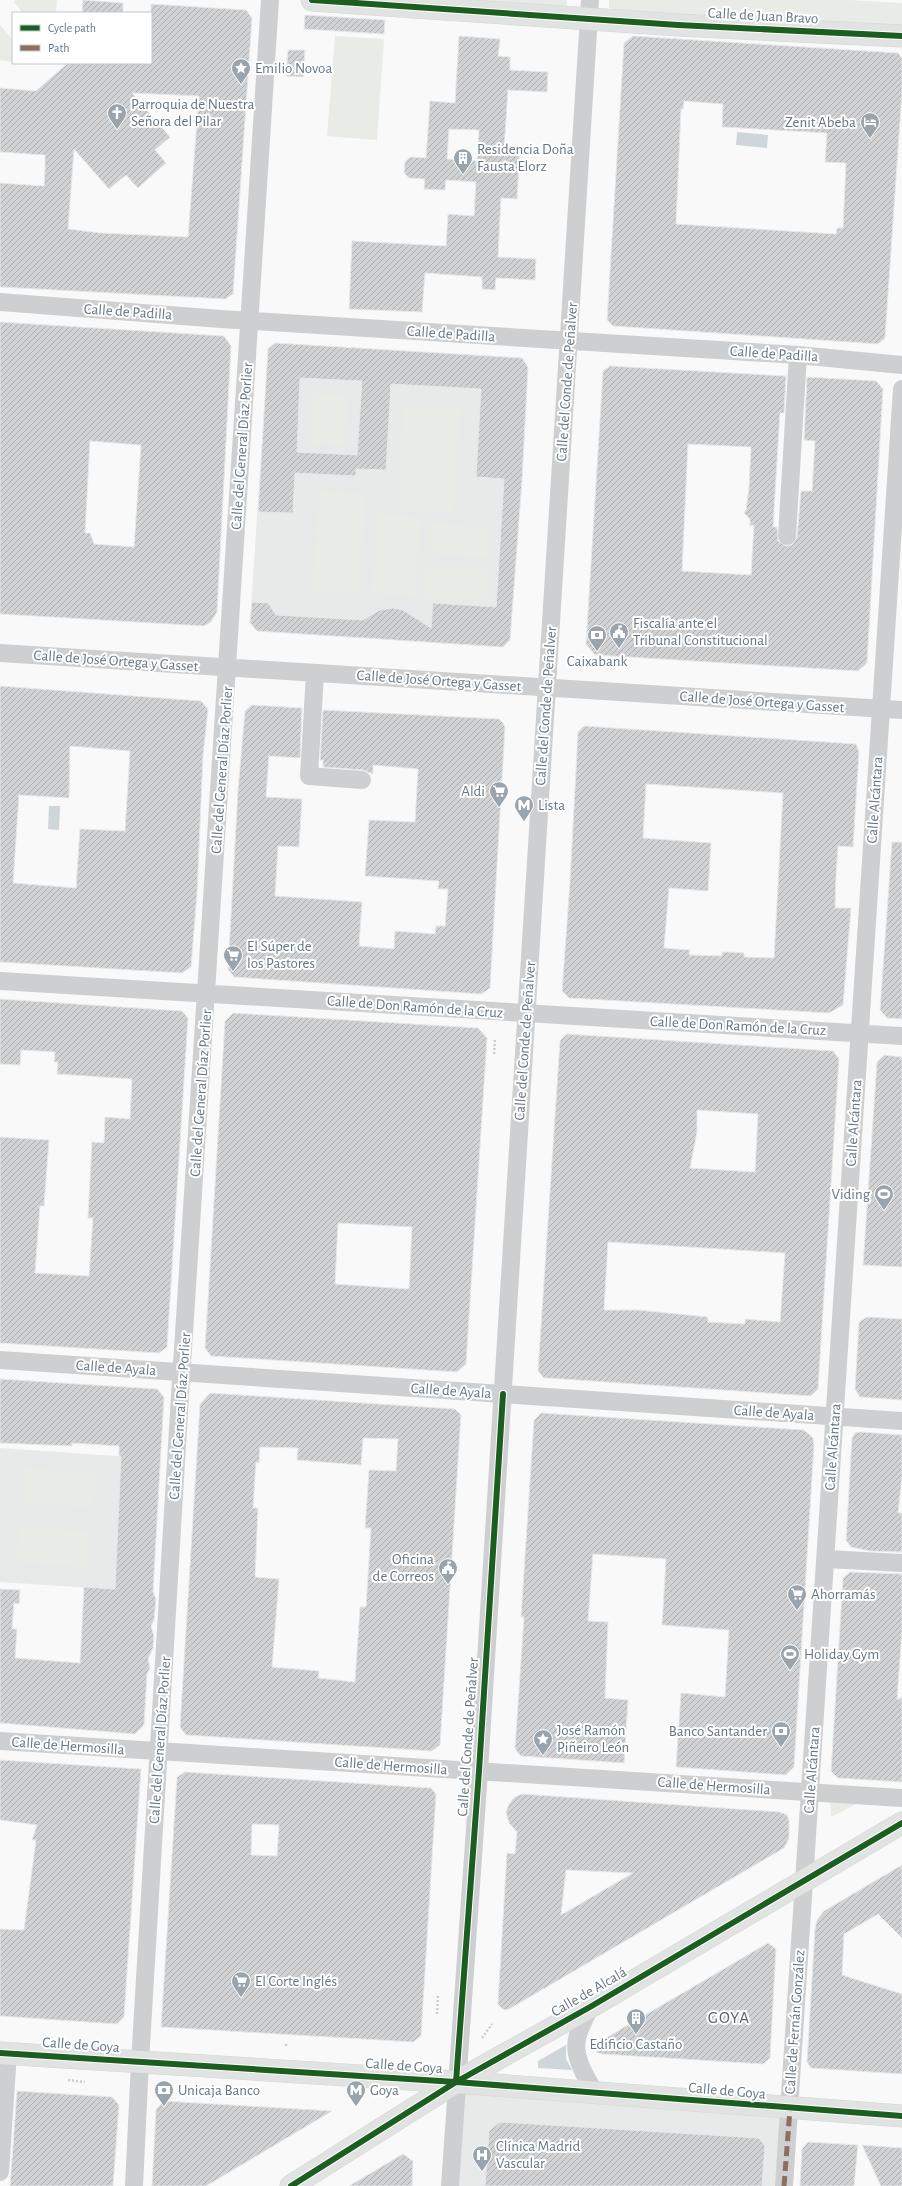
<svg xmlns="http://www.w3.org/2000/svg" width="902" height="2186" viewBox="0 0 902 2186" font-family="'Alegreya Sans',sans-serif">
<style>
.built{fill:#e8e9e9}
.green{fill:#e8ebe6}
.water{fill:#ced6d9}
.building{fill:url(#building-hatch);stroke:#e8e8e8;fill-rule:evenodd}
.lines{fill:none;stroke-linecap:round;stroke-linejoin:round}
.major-casing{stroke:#d5d6d7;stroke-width:23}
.path{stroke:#cbcccd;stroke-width:2.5;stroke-dasharray:2 2;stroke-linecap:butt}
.minor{stroke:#cecfd0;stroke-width:18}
.major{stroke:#e1e2e2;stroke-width:22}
.quiet{stroke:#8d6e63;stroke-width:5;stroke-dasharray:10 5;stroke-linecap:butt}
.cycleway-casing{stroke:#fff;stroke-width:8}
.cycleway{stroke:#1b5e20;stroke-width:6}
.labels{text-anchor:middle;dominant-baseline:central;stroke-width:4;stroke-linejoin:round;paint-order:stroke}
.street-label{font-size:15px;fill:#657683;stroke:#fff}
.poi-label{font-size:15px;fill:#657683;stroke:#fff;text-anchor:start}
.quarter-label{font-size:17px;letter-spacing:1px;fill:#57646e;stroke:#fff}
</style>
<defs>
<pattern id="building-hatch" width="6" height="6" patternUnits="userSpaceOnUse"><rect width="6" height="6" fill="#d0d2d3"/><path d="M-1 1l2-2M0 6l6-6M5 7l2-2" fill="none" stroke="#acafb1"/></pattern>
</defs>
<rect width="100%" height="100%" fill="#f9f9f9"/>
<path class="built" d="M275,343L522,358L528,367L522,480L510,640L503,647L257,631L250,623L268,349Z
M0,1448L160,1459L153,1592L0,1582Z
M456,2082L790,2109L784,2186H450Z"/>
<path class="green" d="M16,0H57L56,13H23L14,2Z
M474,0H567V6Z
M609,0H849L902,3V28L615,10L609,7Z
M0,25L13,40V62L0,60Z
M335,36L384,39L377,140L327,136Z
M313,394L349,396L345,445L310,444Z
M404,405L461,408L453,513L397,510Z
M318,491L366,493L360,594L313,591Z
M377,514L421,517L416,597L371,594Z
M430,523L491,527L489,558L429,554Z
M426,566L487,569L486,600L425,598Z
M24,1467L96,1473L93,1508L21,1503Z
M19,1528L90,1531L89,1567L17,1563Z
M830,1798L864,1800L831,1817Z"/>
<path class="water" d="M737,132L768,135L767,148L736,145Z
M49,806H60L59,830L48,829Z
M566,2045V2059L572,2070L538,2068V2061Z"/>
<path class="building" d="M83,0L123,3V13H82Z
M151,4L246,10L252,18L233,294L225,299L0,287V183L44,186L45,169V155L0,152V88L36,91L68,63H151ZM132,93L199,96L188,237L101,233L68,229L74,149L109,189L126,175L138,188L166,163L155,150L170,137Z
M305,15L385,20L384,34L304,29Z
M459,36L500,39L498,56L510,57V70L548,72L547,92L508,90L504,149L520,150L517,199L501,198L498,257L536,259L535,280L496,278L495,290L482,289V277L425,273L422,312L349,309L352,241L446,246L448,214L474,216L476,182L446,180L445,190L424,189L425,179L409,178L404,173L405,162L410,157L426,158L430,101L455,103ZM449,129L479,130L477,161L447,159Z
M633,36L898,53L902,58V92L885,338L878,344L613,326L607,320L624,43ZM684,101L723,104L722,127L827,133L825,162L846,163L843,228H837L836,234L676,224L681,109H683Z
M288,50H305L303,77L286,76Z
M0,322L224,336L231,346L217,612L211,622L204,626L0,614ZM90,441L141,445L134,547L94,544L90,533H85Z
M275,343L522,358L528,367L522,480L510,640L503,647L257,631L250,623L252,602L268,603L276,615L363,620L380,610L393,608L403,610L431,628L433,603L496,607L504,479L476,477L481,389L391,384L386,470L356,469V476L295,473L293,513L258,512L268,349ZM300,378L362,381L357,455L297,452Z
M610,366L786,376L784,413H780L773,527H777L778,541L786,546L792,545L797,537L801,491H812L815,441L804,440L807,377L876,381L883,389L867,663L858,671L595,655L586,644L603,371ZM688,444L751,447L749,487L746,510L744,513L750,519V526L754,525L751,575L682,571Z
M0,686L201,701L208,709L203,756L197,894L191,967L182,973L0,962ZM70,746L130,751L125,831L80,829L76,888L13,883L19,795L69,798Z
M252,705L302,708L300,758L269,756L266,797L302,799L299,847L278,846L275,896L362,902L359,946L394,949L395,931L435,934L436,926H445L448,889H438L439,881L365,876L369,820L415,822L418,769L373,765V774L363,770L323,767V760H320L323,710L499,719L503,723L505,727L496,883L490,988L486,991L481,994L234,977L228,969L238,790L245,711Z
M584,726L856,744L859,752L853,847L838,846L836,876L835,908H851L843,1005L829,1013L569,998L562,991L570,882L578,732ZM646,784L783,793L774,958L744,957V953L729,952H722V956L689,955L690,950L664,948L669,888L708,891L711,843L643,838Z
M892,842H902V1019L887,1018L880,1010Z
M0,999L182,1011L188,1018L167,1347L159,1353L0,1343V1137L49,1140L44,1206H40L35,1273L89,1276L93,1218H88L92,1142L104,1143L105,1117L130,1119L132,1079L57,1074L58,1062H54L55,1052L21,1050L20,1065L0,1064Z
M233,1013L478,1028L487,1038L466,1364L457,1372L211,1356L205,1348L225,1021ZM338,1223L412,1227L409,1289L335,1284Z
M567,1034L833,1051L839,1059L818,1389L811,1396L547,1378H544L538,1371L560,1041ZM697,1110L758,1114L755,1172L690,1168L697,1132ZM608,1242L785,1253L780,1322L745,1319V1324L708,1322V1317L638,1310H604Z
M884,1055L902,1057V1267L863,1265L877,1062Z
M867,1317L902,1319V1400L860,1397L855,1389L859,1322Z
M0,1379L157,1389L164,1397L153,1592L156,1599L154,1620L151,1626L154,1636L153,1648L148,1659L150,1668L147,1674L144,1725L135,1734L0,1723V1589L20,1590L19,1604L14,1603L12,1629H17L15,1658L80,1663L84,1587L115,1589L121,1456H119V1446L72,1443V1446L0,1443Z
M210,1393L455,1409L461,1415L440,1745L432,1751L186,1735L180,1727L200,1404ZM363,1438L398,1439L396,1471L369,1470L365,1528H371L366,1607H360L355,1682L318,1678L319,1671L272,1667L279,1579L255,1577L258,1508H253L256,1462L259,1463L260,1447L298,1448L297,1460L361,1465Z
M541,1413L804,1430L813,1438L814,1445L794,1767L786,1775L676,1767L681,1693L725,1697L729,1630L662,1625L666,1559L593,1554L588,1621L608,1622L605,1698L628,1700L624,1763L521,1756L518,1753L515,1748L524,1617H521L534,1420Z
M861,1432L902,1435V1478L898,1513H902V1552L870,1551L851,1547L846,1540L852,1438L855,1433Z
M850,1572L902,1574V1630L897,1700L902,1697V1782L838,1778L831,1771L843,1578Z
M0,1760L141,1769L124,2017L117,2024L0,2016V1929L24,1930L36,1840H32L37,1825L0,1820Z
M185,1772L431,1788L436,1794L421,2036L413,2042L161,2027L177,1777ZM252,1824L279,1825L277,1856L251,1855Z
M522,1794L780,1812L787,1815L789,1820V1838L784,1848L509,2009L504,2010L498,2005V2002L507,1853L515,1854L517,1832L509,1823L506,1812L509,1804L515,1797ZM566,1870L633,1873L561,1915Z
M902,1865V1938L878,1914L844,1934L842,1975L902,1994V2074L811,2068L807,2062L815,1929L817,1920L824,1911Z
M768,1943L776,1949L770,2058L763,2064L602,2054L596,2052L599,2042Z
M17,2091L112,2097L119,2105L113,2186H10Z
M164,2101L332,2111L206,2186H152L156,2109Z
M500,2122L759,2138L765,2146L762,2186H485L489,2131Z
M808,2142L858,2145L854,2186H800L802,2149Z
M862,2145L902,2148V2186H881Z
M403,2154L413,2161L412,2186H349Z"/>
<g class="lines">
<g class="major-casing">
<path id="major" d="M312,0L678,25L902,36
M0,2053L456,2082L902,2116
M291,2186L456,2082L590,2007L902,1823"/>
</g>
<path class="path" d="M494,1054L495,1039
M437,2014L438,1995
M482,2038L492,2024
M286,2046V2042
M68,2080L85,2082"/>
<path class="minor" d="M0,302L221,319L798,355L902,365
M787,536L798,355
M0,653L902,710
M315,673L309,776L362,780
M0,981L902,1036
M0,1360L902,1421
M826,1559L902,1563
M0,1741L902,1798
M590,2007C586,2016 581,2025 578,2035C571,2055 586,2077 595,2093
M0,2172L8,2053
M134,2186L140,2062L180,1395L270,0
M450,2186L479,1771L590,0
M784,2186L902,389"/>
<use href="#major" class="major"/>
<path class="quiet" d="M784,2186L790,2109"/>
<g class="cycleway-casing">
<path id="cycleway" d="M312,0L678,25L902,36
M0,2053L456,2082L902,2116
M456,2082L479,1771L503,1394
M291,2186L456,2082L590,2007L902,1823"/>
</g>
<use href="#cycleway" class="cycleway"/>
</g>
<defs>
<g id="sight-pin" transform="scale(1)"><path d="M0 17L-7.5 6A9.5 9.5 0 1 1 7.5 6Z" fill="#99a4ac" stroke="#fff"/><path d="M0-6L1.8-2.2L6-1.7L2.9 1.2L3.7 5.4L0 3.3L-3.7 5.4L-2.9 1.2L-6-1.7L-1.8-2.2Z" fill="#fff"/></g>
<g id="church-pin" transform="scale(1)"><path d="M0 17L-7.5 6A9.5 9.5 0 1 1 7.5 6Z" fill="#99a4ac" stroke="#fff"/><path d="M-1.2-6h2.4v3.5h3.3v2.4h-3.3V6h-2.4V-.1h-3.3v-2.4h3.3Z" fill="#fff"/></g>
<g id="hotel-pin" transform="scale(1)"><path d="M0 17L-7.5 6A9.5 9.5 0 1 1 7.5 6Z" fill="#99a4ac" stroke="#fff"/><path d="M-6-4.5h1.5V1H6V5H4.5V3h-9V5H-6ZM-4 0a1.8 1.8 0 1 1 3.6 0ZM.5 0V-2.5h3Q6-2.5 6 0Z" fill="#fff"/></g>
<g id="building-pin" transform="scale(1)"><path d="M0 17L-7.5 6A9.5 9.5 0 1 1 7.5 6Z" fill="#99a4ac" stroke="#fff"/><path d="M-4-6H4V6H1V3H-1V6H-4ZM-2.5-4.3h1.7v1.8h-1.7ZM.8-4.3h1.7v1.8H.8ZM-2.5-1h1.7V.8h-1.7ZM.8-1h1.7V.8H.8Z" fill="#fff"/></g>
<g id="civic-pin" transform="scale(1)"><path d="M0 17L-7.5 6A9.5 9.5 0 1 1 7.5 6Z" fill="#99a4ac" stroke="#fff"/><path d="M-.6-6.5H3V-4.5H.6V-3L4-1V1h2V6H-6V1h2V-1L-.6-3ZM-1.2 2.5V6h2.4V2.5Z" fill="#fff"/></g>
<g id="bank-pin" transform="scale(1)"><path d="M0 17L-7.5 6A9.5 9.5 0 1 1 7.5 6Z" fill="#99a4ac" stroke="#fff"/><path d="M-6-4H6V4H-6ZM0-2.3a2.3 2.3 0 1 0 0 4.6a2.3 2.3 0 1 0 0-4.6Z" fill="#fff"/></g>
<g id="supermarket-pin" transform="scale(1)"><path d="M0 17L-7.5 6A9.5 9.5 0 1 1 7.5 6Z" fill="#99a4ac" stroke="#fff"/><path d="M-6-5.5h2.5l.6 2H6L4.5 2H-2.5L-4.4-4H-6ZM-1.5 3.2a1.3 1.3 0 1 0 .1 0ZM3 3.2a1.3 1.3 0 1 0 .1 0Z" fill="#fff"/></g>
<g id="metro-pin" transform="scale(1)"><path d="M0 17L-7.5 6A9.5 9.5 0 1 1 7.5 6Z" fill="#99a4ac" stroke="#fff"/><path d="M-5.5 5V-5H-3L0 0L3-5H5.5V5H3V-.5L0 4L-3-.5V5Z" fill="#fff"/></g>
<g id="stadium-pin" transform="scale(1)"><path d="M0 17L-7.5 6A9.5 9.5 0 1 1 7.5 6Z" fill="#99a4ac" stroke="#fff"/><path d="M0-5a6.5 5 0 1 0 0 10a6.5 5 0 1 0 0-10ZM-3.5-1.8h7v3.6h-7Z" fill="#fff"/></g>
<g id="hospital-pin" transform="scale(1)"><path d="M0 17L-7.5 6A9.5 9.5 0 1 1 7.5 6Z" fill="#99a4ac" stroke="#fff"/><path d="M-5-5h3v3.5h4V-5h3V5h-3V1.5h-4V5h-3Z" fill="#fff"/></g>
</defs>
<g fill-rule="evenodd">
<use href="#sight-pin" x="241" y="68"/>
<use href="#church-pin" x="117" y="113"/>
<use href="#hotel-pin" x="870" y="122"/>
<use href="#building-pin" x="463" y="158"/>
<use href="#civic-pin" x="619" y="632"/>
<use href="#bank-pin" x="597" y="635"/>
<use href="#supermarket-pin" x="499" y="791"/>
<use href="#metro-pin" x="524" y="805"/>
<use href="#supermarket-pin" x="233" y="955"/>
<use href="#stadium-pin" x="884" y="1194"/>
<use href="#civic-pin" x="448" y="1568"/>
<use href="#supermarket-pin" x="797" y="1594"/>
<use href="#stadium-pin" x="790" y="1654"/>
<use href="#bank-pin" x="781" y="1731"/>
<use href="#sight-pin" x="543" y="1739"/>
<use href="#supermarket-pin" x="241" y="1981"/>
<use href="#building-pin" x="636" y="2018"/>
<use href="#bank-pin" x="164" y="2090"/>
<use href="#metro-pin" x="356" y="2090"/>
<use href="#hospital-pin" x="482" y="2155"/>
</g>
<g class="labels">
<g class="street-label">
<text transform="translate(763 16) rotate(3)">Calle de Juan Bravo</text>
<text transform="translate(128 312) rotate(4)">Calle de Padilla</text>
<text transform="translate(451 334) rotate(4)">Calle de Padilla</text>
<text transform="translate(774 354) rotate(4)">Calle de Padilla</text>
<text transform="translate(567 382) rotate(-86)">Calle del Conde de Peñalver</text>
<text transform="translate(242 446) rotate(-86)">Calle del General Díaz Porlier</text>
<text transform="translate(116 661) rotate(4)">Calle de José Ortega y Gasset</text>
<text transform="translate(439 681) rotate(4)">Calle de José Ortega y Gasset</text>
<text transform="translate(762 702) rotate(4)">Calle de José Ortega y Gasset</text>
<text transform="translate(546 706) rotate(-86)">Calle del Conde de Peñalver</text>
<text transform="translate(222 770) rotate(-86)">Calle del General Díaz Porlier</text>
<text transform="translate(875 800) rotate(-86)">Calle Alcántara</text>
<text transform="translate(415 1007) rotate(4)">Calle de Don Ramón de la Cruz</text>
<text transform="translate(738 1026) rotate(3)">Calle de Don Ramón de la Cruz</text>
<text transform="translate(525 1041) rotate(-86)">Calle del Conde de Peñalver</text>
<text transform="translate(201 1093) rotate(-86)">Calle del General Díaz Porlier</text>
<text transform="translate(854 1123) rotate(-86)">Calle Alcántara</text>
<text transform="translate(116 1368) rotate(4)">Calle de Ayala</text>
<text transform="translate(451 1391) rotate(4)">Calle de Ayala</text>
<text transform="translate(774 1413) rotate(4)">Calle de Ayala</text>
<text transform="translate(180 1416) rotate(-86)">Calle del General Díaz Porlier</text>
<text transform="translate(833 1447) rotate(-86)">Calle Alcántara</text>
<text transform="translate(468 1737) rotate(-86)">Calle del Conde de Peñalver</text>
<text transform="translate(160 1740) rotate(-86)">Calle del General Díaz Porlier</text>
<text transform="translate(68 1746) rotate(4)">Calle de Hermosilla</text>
<text transform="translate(391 1766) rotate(4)">Calle de Hermosilla</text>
<text transform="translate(812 1770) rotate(-86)">Calle Alcántara</text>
<text transform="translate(714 1786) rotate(4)">Calle de Hermosilla</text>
<text transform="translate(589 1992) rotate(-30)">Calle de Alcalá</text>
<text transform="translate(795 2022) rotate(-86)">Calle de Fernán González</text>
<text transform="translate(81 2045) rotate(4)">Calle de Goya</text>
<text transform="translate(404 2066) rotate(4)">Calle de Goya</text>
<text transform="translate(727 2091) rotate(5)">Calle de Goya</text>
</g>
<g class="poi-label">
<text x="255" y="68">Emilio Novoa</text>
<text x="131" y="104">Parroquia de Nuestra<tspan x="131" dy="17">Señora del Pilar</tspan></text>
<text x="856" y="122" text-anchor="end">Zenit Abeba</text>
<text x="477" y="149">Residencia Doña<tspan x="477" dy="17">Fausta Elorz</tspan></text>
<text x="633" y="623">Fiscalía ante el<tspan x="633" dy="17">Tribunal Constitucional</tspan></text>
<text x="597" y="661" text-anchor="middle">Caixabank</text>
<text x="485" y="791" text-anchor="end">Aldi</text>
<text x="538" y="805">Lista</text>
<text x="247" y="946">El Súper de<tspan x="247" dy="17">los Pastores</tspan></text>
<text x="870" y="1194" text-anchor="end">Viding</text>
<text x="434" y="1559" text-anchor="end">Oficina<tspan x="434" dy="17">de Correos</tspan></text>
<text x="811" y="1594">Ahorramás</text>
<text x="804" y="1654">Holiday Gym</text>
<text x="557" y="1730">José Ramón<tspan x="557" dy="17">Piñeiro León</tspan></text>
<text x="767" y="1731" text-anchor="end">Banco Santander</text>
<text x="255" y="1981">El Corte Inglés</text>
<text x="636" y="2044" text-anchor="middle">Edificio Castaño</text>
<text x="178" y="2090">Unicaja Banco</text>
<text x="370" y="2090">Goya</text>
<text x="496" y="2146">Clínica Madrid<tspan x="496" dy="17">Vascular</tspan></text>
</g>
<g class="quarter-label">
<text x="729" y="2017">GOYA</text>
</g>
</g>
<rect x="12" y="12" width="140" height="52" fill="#ffffff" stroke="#c1c8cd"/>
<rect x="20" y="25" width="20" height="6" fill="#1b5e20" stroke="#c1c8cd"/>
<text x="48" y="32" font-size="12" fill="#657683">Cycle path</text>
<rect x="20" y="45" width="20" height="6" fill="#8d6e63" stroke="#c1c8cd"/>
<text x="48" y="52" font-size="12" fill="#657683">Path</text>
</svg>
